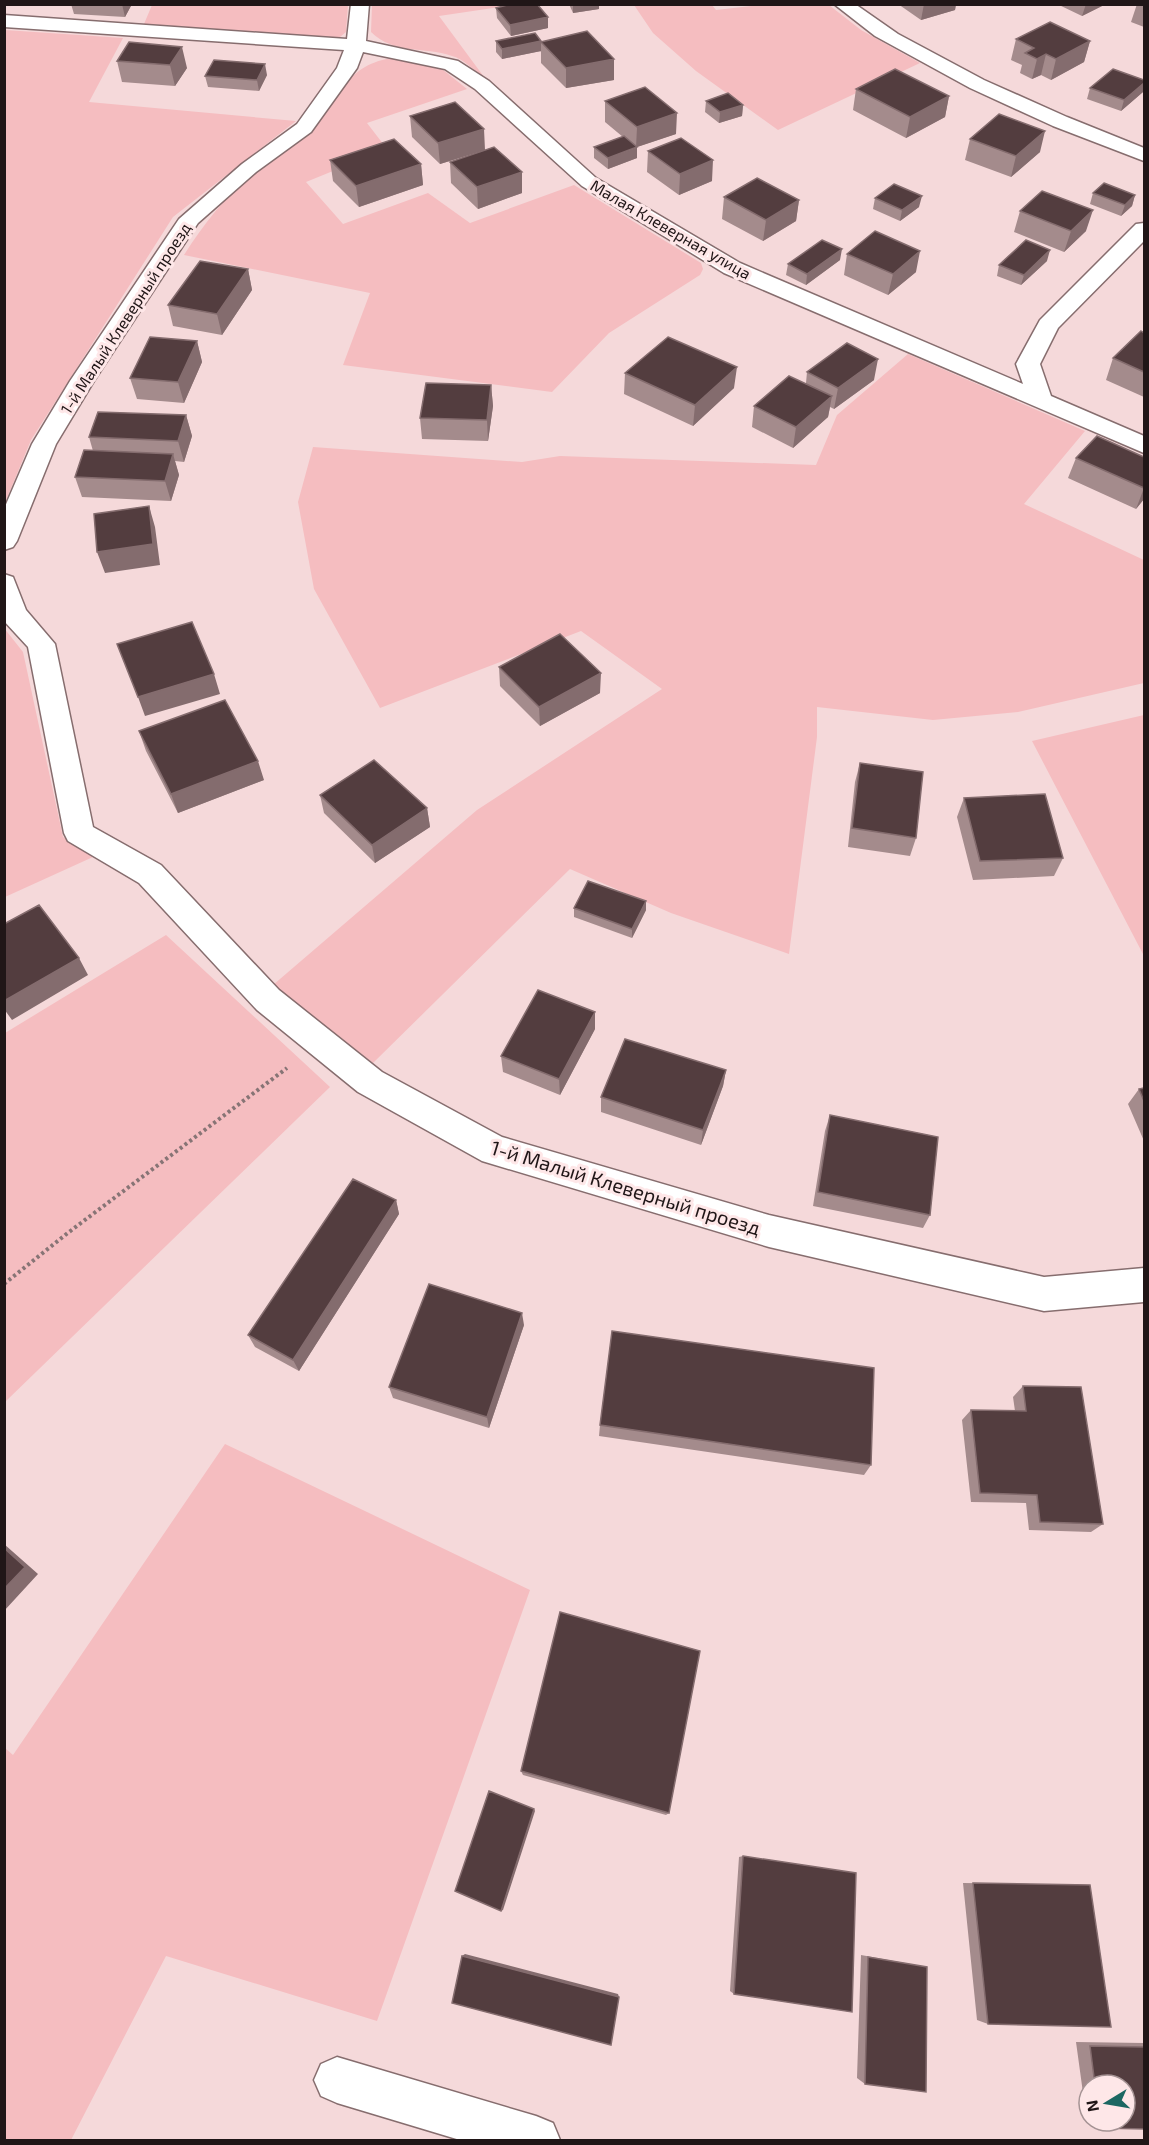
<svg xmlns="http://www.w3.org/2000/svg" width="1149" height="2145" viewBox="0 0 1149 2145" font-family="'Exo 2',sans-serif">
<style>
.green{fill:#f5bdc0}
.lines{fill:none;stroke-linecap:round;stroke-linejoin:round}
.minor-casing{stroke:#866d6e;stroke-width:3}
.path{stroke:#877475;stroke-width:4;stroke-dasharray:3 3;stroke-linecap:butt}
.minor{fill:#fff;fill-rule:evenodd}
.wall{fill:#a48b8c;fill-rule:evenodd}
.shaded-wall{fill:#846c6e}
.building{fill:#533d3f;stroke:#846c6e;stroke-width:1.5}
.labels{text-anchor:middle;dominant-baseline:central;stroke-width:6;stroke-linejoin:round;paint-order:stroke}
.far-street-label{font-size:16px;fill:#201617;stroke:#fee7e8}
.street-label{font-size:20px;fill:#201617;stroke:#fee7e8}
</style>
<rect width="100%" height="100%" fill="#f5d9da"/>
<path class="green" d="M768,4L829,5L861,30L920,63L778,130L696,71L653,33L634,5H712L716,10Z
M152,5V4L348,5L346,32L340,37H324L144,24Z
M372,5H514L439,16L487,81C477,73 464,59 452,56C423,46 395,55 371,32Z
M5,30L123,38L89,102L296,121L173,217L31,440L5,503Z
M391,58L442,69L467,89L367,123L387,149L306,182L343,224L428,193L470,223L574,185L701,263L703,269L700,275L609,333L552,392L343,365L370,293L184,255C204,223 229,192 259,168C276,155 296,144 311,129C342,99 342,67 391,58Z
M908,354L1085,431L1024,504L1144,560V683L1018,712L933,720L817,707V737L789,954L671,913L570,869L373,1063L273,985L477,810L662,689L581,631L380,708L314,589L298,502L313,447L522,462L560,456L816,465L837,415Z
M4,628L23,652L63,837L93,857L5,897Z
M1144,715V956L1032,741Z
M166,935L330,1087L5,1402V1033Z
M225,1444L530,1590L377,2021L166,1956L71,2140H5V1748L13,1755Z"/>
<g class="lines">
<g class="minor-casing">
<path id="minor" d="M351,4H369L366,41L458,61L489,81L596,178L740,263L1023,384L1016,364L1040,320L1136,224L1144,223V241L1058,328L1040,364L1051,396L1144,436V453L724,273L582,186L475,89L445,69L363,52L357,68L311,132L256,172L198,223L94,381L56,444L17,541L13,547L4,550V509L32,444L70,381L179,219L242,164L297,124L337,68L344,50L4,27V15L347,39Z
M834,4H855L898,34L984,80L1067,117L1144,148V161L1053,126L970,88L875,36Z
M4,574L13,577L26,610L55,644L93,827L161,865L279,990L382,1072L502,1137L769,1215L1044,1277L1144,1268V1302L1044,1311L769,1247L482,1161L358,1092L257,1010L139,883L68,841L64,833L28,647L4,621Z
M337,2057L536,2116L553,2123L560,2140H460L337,2103L321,2096L314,2080L321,2064Z"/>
</g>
<path class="path" d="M4,1284L69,1232L287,1068"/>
<use href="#minor" class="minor"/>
</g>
<path class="wall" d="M71,4H132L125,17L74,14Z
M569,4H599V9L573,13Z
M898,4H956L955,10L921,20Z
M1057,4H1106L1082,16Z
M1137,4H1144V27L1131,22Z
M496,8L548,28L511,36L497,18Z
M1016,39L1090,41L1084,62L1051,80L1041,75L1032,79L1020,73L1022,65L1011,60Z
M496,41L541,51L502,59L496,52Z
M129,42L187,68L175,86L122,82L117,61Z
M541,42L614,59V80L566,88L541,63Z
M267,75L259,91L208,87L205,76Z
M1144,80V88L1143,92L1121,111L1087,99L1090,88Z
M856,89L949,96L945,117L906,138L853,110Z
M605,101L676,134L637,147V158L608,169L594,158V147L623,137L605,122Z
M706,101L743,105L742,116L719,123L705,112Z
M410,116L485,150L440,164L412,137Z
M970,139L1040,152L1011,177L965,160Z
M648,151L712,181L679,195L647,172Z
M330,160L421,164L423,185L359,207L333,181Z
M450,162L522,172V193L478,209L451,183Z
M1093,193L1135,195L1132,206L1121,216L1090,204Z
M724,197L799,200L796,221L763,241L722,219Z
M875,198L919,207L900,221L873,209Z
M1020,211L1086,231L1064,252L1014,232Z
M847,254L916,272L888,295L844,275Z
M840,260L806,285L786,275L788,264Z
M1047,261L1021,285L997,276L999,265Z
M248,269L252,290L222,335L173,326L168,305Z
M1144,333V397L1106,380L1113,358Z
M197,341L202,362L184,403L137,399L130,378Z
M807,372L874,380L834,409L830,407L828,417L793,448L752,427L754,406L806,383Z
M625,373L734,388L693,426L624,394Z
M491,385L493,406L488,441L422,439L420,418Z
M186,415L192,436L184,462L175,461L179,475L171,501L82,497L75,477L93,451L89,437Z
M1144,457V499L1136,509L1068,478L1076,458Z
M499,667L600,693L540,726L500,686Z
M139,731L264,780L178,813L146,751Z
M860,763L916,838L910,856L848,847L855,782Z
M320,795L427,808L430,827L375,863L324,813Z
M964,798L1063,858L1054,876L973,880L957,817Z
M646,901V910L632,938L574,917V908Z
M595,1029L560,1095L503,1072L501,1056Z
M726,1070L723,1086L701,1145L601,1112V1097Z
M1144,1088V1141L1128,1104L1139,1089Z
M830,1115L930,1215L923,1228L813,1206L825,1131Z
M396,1200L399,1214L299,1371L255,1347L248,1335Z
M524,1325L489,1428L393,1398L389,1387Z
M1023,1386L1103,1524L1091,1532L1029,1530L1026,1503L971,1502L962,1420L971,1410L1015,1411L1013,1397Z
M600,1425L871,1465L864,1475L599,1436Z
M521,1771L669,1813L666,1815L523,1775Z
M743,1856L734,1994L730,1991L739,1857Z
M963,1883L1090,1885L988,2024L977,2020Z
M861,1955L927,1967L865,2084L857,2078Z
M1076,2042L1144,2043V2129L1101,2128L1087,2122ZM1089,2085H1125V2121H1089Z"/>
<path class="shaded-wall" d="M122,4H132L125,17Z
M573,4H599V9L573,13Z
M924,4H956L955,10L921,20Z
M1086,4H1106L1082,16Z
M548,17V28L511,36L510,25Z
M541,41V51L502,59V49Z
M1090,41L1084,62L1051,80L1056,59Z
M182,47L187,68L175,86L170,65Z
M1046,54L1041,75L1032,79L1037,59Z
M614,59V80L566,88V68Z
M265,64L267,75L259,91L257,80Z
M1144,83L1143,92L1121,111L1124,100Z
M949,96L945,117L906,138L910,117Z
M743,105L742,116L719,123L720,112Z
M677,113L676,134L637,147V158L608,169V158L636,148L637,127Z
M484,129L485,150L440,164L438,143Z
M1045,131L1040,152L1011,177L1016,156Z
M713,160L712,181L679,195L680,174Z
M421,164L423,185L359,207L356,186Z
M522,172V193L478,209L477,187Z
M1135,195L1132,206L1121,216L1125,205Z
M922,196L919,207L900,221L902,210Z
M799,200L796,221L763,241L766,220Z
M1093,210L1086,231L1064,252L1071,231Z
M842,249L840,260L806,285L807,274Z
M1050,250L1047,261L1021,285L1024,275Z
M920,251L916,272L888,295L893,274Z
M248,269L252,290L222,335L217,314Z
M197,341L202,362L184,403L178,382Z
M878,359L874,380L834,409L838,388Z
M737,367L734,388L693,426L695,405Z
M491,385L493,406L488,441L487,420Z
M832,396L828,417L793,448L796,427Z
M186,415L192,436L184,462L178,441Z
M173,454L179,475L171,501L165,481Z
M1144,488V499L1136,509Z
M149,506L155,527L160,565L105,573L97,552Z
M601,673L600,693L540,726L539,707Z
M214,674L220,694L145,716L138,697Z
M258,761L264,780L178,813L171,794Z
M427,808L430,827L375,863L372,845Z
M646,901V910L632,938V929Z
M79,958L88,975L12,1020L4,1009V1001Z
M595,1012V1029L560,1095L559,1079Z
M726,1070L723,1086L701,1145L703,1130Z
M396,1200L399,1214L299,1371L293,1360Z
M522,1313L524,1325L489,1428L487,1417Z
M4,1544L38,1574L4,1611Z
M534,1809L535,1811L503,1910L501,1911Z
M465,1954L618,1994L619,1997L462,1956Z"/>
<path class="building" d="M511,4H537L548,17L510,25L496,8Z
M1050,22L1090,41L1056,59L1046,54L1037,59L1025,53L1034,48L1016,39Z
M587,31L614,59L566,68L541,42Z
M535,33L541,41L502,49L496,41Z
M129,42L182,47L170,65L117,61Z
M214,60L265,64L257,80L205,76Z
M895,69L949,96L910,117L856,89Z
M1113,69L1144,80V83L1124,100L1090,88Z
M645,87L677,113L637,127L605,101Z
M728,93L743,105L720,112L706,101Z
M455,102L484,129L438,143L410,116Z
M999,114L1045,131L1016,156L970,139Z
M624,136L637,147L608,158L594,147Z
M681,138L713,160L680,174L648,151Z
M394,139L421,164L356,186L330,160Z
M494,147L522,172L477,187L450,162Z
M757,178L799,200L766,220L724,197Z
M1104,183L1135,195L1125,205L1093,193Z
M894,184L922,196L902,210L875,198Z
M1042,191L1093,210L1071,231L1020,211Z
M875,231L920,251L893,274L847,254Z
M822,240L842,249L807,274L788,264Z
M1026,240L1050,250L1024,275L999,265Z
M200,261L248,269L217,314L168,305Z
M1141,331L1144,333V372L1113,358Z
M150,337L197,341L178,382L130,378Z
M668,337L737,367L695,405L625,373Z
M847,343L878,359L838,388L807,372Z
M789,376L832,396L796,427L754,406Z
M426,383L491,385L487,420L420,418Z
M98,412L186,415L178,441L89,437Z
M1097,436L1144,457V488L1076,458Z
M84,450L173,454L165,481L75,477Z
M149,506L153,544L97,552L94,514Z
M192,622L214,674L138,697L117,644Z
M560,634L601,673L539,707L499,667Z
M225,700L258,761L171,794L139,731Z
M374,760L427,808L372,845L320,795Z
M860,763L923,772L916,838L852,828Z
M1045,794L1063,858L980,861L964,798Z
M588,881L646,901L632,929L574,908Z
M39,905L79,958L4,1001V924Z
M538,990L595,1012L559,1079L501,1056Z
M625,1039L726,1070L703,1130L601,1097Z
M1144,1088V1101L1139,1089Z
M830,1115L938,1137L930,1215L818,1192Z
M353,1179L396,1200L293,1360L248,1335Z
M429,1284L522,1313L487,1417L389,1387Z
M612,1331L874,1368L871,1465L600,1425Z
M1023,1386L1081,1387L1103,1524L1040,1522L1037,1495L980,1493L971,1410L1026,1411Z
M4,1548L25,1567L4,1589Z
M560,1612L700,1651L669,1813L521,1771Z
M489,1791L534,1809L501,1911L455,1891Z
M743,1856L856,1873L852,2012L734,1994Z
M973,1883L1090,1885L1111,2027L988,2024Z
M462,1956L619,1997L611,2045L452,2003Z
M868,1957L927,1967L926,2092L865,2084Z
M1090,2046L1144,2047V2129L1101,2128L1100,2121H1125V2085H1095Z"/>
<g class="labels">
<g class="far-street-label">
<text transform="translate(671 229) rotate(30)">Малая Клеверная улица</text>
<text transform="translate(125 318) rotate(-57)">1-й Малый Клеверный проезд</text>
</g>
<g class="street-label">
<text transform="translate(626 1187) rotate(17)">1-й Малый Клеверный проезд</text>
</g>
</g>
<rect width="1149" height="2145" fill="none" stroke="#201617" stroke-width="12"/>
<g transform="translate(1107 2103) rotate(259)"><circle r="28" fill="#fee7e8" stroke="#a59394" stroke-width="1.5"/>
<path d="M0-4.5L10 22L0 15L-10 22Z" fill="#1c6762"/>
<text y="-9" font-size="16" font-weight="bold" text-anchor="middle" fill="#201617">N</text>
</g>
</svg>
